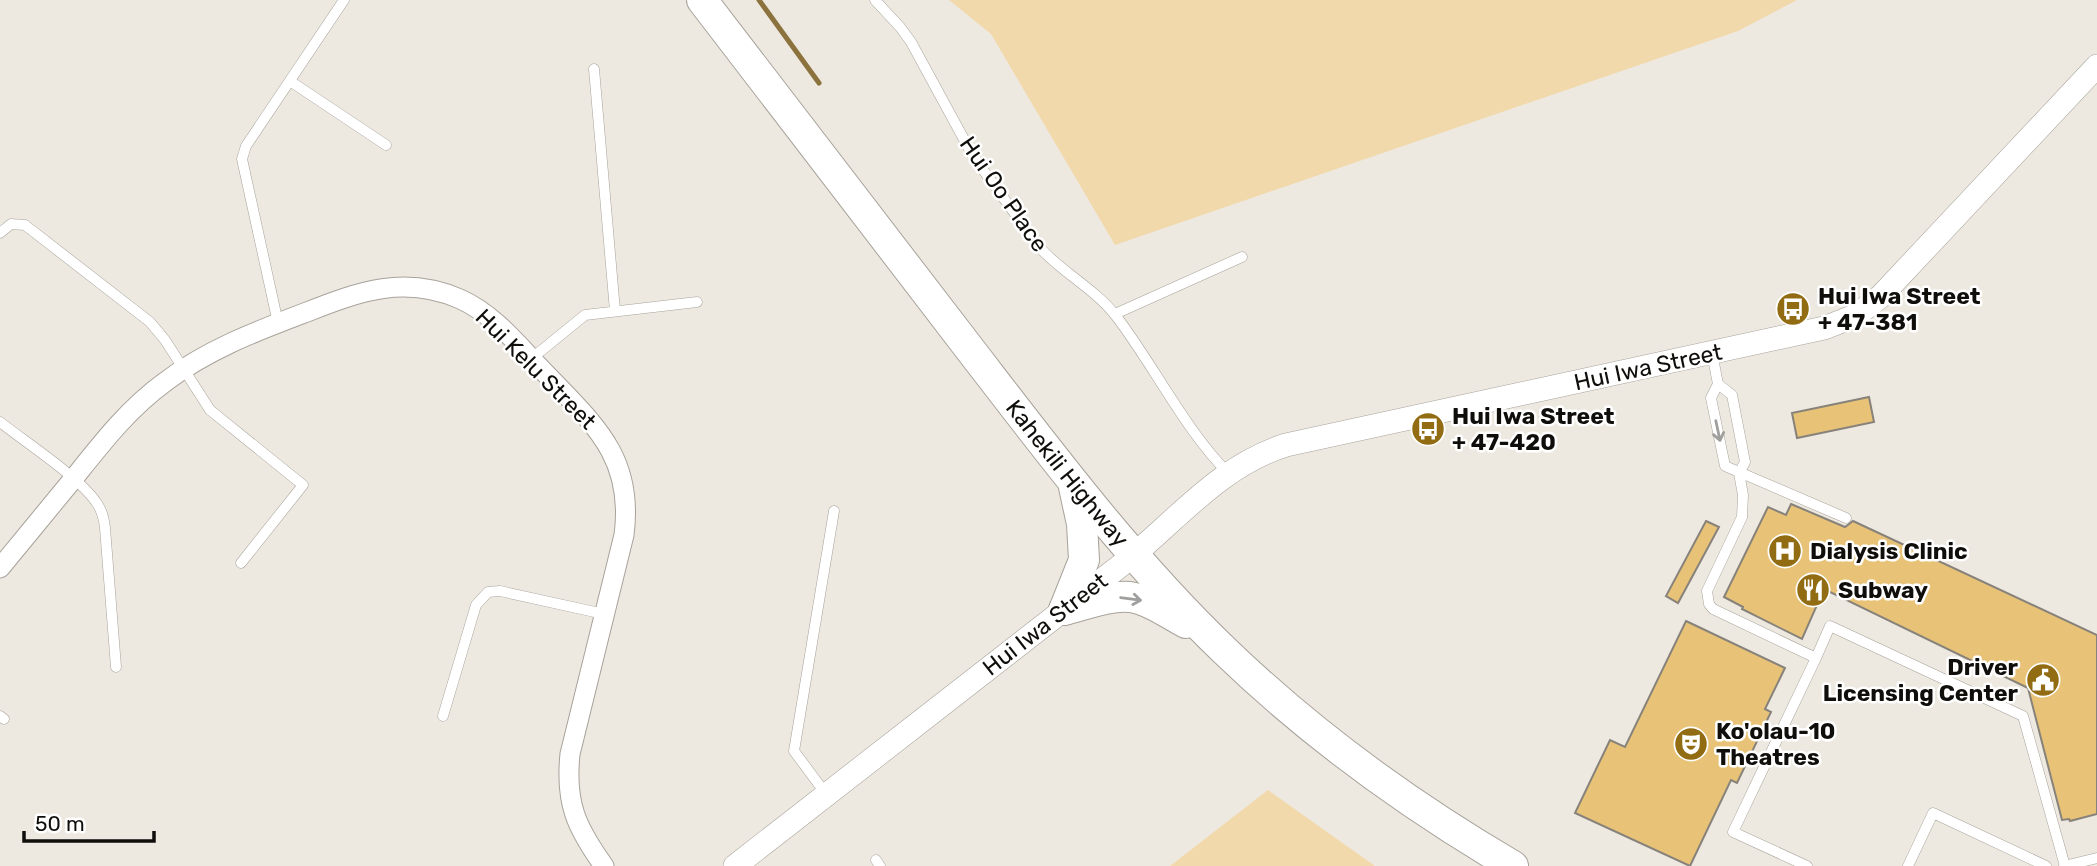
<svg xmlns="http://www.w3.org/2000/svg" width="2097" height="866" viewBox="0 0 2097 866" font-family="Rubik,sans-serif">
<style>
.green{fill:#f1d9ab}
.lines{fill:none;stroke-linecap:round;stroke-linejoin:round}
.stream{stroke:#8c733d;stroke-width:5}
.building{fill:#e8c377;stroke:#87827a;stroke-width:2}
.service-casing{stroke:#a7a29a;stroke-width:11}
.minor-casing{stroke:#a7a29a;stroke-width:21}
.tertiary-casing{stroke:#a7a29a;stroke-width:24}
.primary-casing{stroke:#a7a29a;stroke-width:32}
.service{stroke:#fff;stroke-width:10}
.minor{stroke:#fff;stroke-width:19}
.tertiary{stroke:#fff;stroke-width:23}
.primary{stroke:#fff;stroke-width:30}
.oneway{stroke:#9f9f9d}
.labels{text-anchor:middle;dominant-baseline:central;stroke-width:5;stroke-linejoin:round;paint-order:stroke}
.street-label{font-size:23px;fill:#0f0e0b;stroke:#fff}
.poi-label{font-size:23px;font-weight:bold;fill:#0f0e0b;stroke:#fff;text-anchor:start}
</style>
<rect width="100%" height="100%" fill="#eee9e0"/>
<path class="green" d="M949,0H1797L1738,31L1115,245L991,34Z
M1268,790L1375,866H1170Z"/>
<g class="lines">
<path class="stream" d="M759,0L819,83"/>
</g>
<path class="building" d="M1869,397L1874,422L1797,438L1792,413Z
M1791,504L1845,527L1853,521L2097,635V814L2070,821L2069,819L2062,820L2028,688L1824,589L1802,639L1742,609L1743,607L1724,597L1768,507L1786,515Z
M1706,521L1719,527L1678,603L1666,596Z
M1686,621L1785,668L1765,709L1771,712L1737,783L1731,780L1690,866L1575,813L1610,740L1625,747Z"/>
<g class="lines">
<g class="service-casing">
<path id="service" d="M875,0L900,27L911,42L973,156L1040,248C1063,273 1095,289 1116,316C1155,367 1183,427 1228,473
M594,69L615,311
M290,81L386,145
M0,233L11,224L25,225L150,322L165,340L210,410L303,485L241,563
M1115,314L1242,257
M278,323L242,159L246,146L344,0
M1712,353L1718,384L1711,398L1725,466L1846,518
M531,359L585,315L697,302
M1718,384L1732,395L1745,462L1739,473L1743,495L1742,517L1707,591L1709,604L1713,609L1816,658L1830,626L2023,716L2065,866
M0,422C25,442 79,477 96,502C102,510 104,518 105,528L116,667
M0,716L4,719
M443,716L476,605L488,592L500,591L604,614
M826,794L794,751L834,511
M876,860L880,866
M1807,866L1733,832L1816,658
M1908,866L1933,813L2046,866
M2064,866L2097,858"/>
</g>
<g class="minor-casing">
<path id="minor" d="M0,568C25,538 49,508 74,478C102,443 128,409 165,382C208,349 257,331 307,312C360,291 405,275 460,299C496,315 521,349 548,376C596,426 634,459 624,535L570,754C565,803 576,827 604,866"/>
</g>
<g class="tertiary-casing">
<path id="tertiary" d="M735,866C863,766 992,666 1120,566C1175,523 1217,467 1286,445L1824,328L1855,316L1880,297L2097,66"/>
</g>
<g class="primary-casing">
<g id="primary">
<path id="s1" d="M702,0C791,116 880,232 969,348C1050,453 1129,559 1225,651C1312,735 1409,805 1513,866"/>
<path d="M1064,610C1085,605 1109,595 1130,597C1150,600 1169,614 1186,623"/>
<path d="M1064,610L1084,560L1082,524L1074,487"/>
</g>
</g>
<use href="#service" class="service"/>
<use href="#minor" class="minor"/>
<use href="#tertiary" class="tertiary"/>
<use href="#primary" class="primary"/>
</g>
<defs><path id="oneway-shaft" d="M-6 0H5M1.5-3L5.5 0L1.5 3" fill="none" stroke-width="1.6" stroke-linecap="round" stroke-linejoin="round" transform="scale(1.75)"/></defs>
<g class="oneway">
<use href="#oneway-shaft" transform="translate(1718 431) rotate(78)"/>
<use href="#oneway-shaft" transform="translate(1131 599) rotate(8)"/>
</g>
<defs>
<g id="bus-disc" transform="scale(1.75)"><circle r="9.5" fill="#916c13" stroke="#fff"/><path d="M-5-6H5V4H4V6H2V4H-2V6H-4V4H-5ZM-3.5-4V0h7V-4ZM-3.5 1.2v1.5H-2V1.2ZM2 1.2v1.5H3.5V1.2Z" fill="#fff"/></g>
<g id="hospital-disc" transform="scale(1.75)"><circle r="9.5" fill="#916c13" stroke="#fff"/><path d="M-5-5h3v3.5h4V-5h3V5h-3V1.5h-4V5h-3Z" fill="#fff"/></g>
<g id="restaurant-disc" transform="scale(1.75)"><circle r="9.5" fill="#916c13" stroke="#fff"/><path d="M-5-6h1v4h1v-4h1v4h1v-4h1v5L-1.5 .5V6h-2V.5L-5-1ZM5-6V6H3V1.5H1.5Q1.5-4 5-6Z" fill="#fff"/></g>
<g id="civic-disc" transform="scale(1.75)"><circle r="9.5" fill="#916c13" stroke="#fff"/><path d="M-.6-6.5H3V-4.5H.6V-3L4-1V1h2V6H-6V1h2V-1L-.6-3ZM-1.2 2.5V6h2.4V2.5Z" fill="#fff"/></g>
<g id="theatre-disc" transform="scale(1.75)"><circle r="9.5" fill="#916c13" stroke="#fff"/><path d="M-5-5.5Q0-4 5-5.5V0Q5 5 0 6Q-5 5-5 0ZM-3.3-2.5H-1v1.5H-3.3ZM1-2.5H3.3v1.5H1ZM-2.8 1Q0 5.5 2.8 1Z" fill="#fff"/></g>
</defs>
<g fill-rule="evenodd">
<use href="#bus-disc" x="1793" y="309"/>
<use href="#bus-disc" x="1428" y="429"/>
<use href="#hospital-disc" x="1785" y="551"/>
<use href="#restaurant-disc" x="1813" y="590"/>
<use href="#civic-disc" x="2043" y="680"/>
<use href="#theatre-disc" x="1691" y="744"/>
</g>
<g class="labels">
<g class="street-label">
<text transform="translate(1004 194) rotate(55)">Hui Oo Place</text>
<text transform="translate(1648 367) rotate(-12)">Hui Iwa Street</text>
<text transform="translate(536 369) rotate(45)">Hui Kelu Street</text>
<text stroke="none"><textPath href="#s1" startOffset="598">Kahekili Highway</textPath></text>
<text transform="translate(1045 624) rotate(-38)">Hui Iwa Street</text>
</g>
<g class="poi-label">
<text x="1818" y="296">Hui Iwa Street<tspan x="1818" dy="26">+ 47-381</tspan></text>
<text x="1452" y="416">Hui Iwa Street<tspan x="1452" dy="26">+ 47-420</tspan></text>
<text x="1810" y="551">Dialysis Clinic</text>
<text x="1838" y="590">Subway</text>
<text x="2018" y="667" text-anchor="end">Driver<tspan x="2018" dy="26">Licensing Center</tspan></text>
<text x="1716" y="731">Ko'olau-10<tspan x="1716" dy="26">Theatres</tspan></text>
</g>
</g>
<path d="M24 831v10h130v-10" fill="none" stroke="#0f0e0b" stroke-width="3.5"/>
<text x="35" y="831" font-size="21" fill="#0f0e0b" stroke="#ffffff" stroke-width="5" paint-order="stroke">50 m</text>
</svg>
